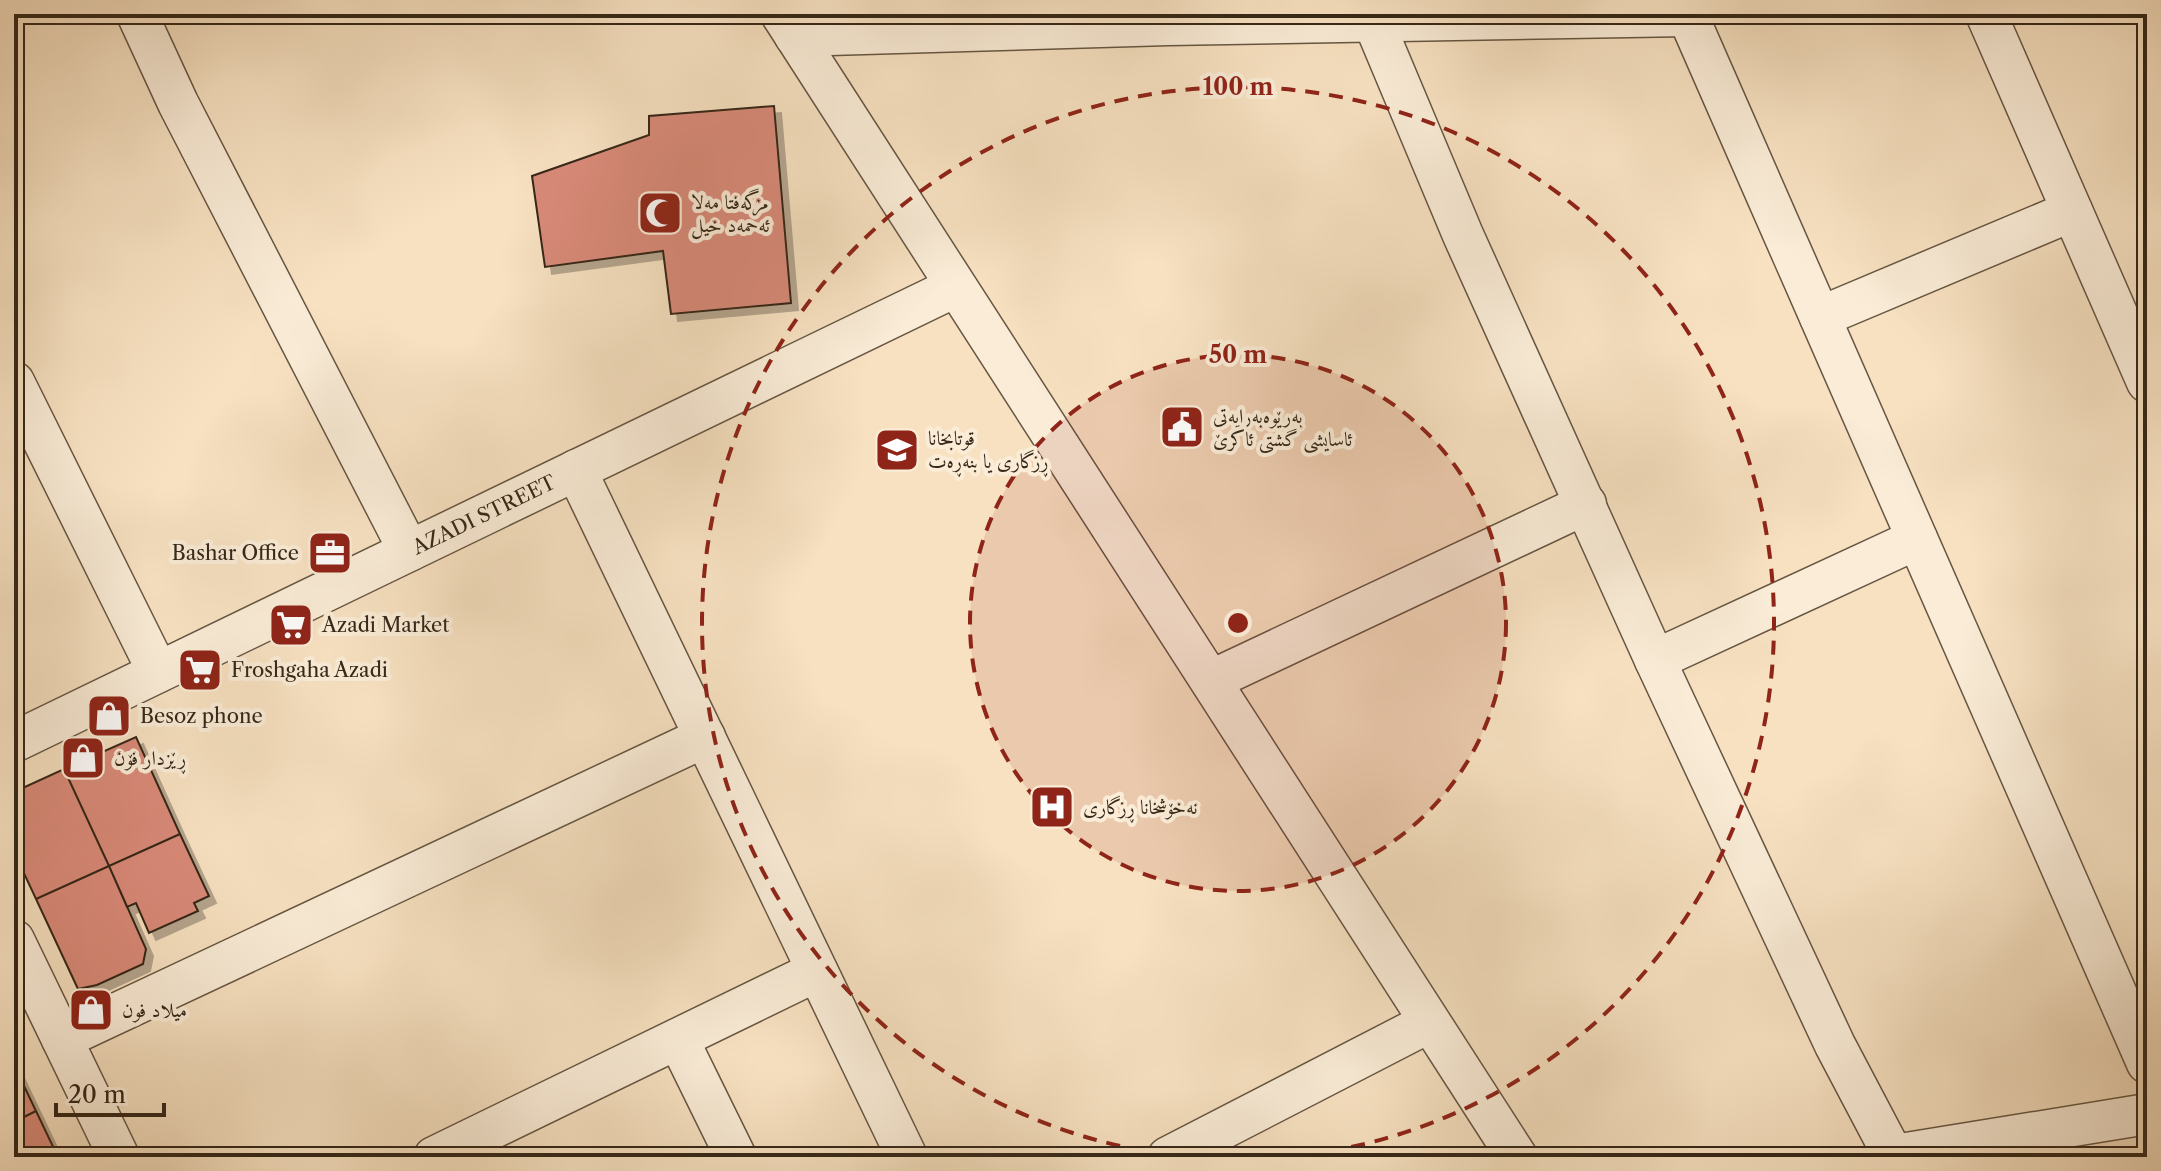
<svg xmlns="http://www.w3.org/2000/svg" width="2161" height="1171" viewBox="0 0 2161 1171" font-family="'Libre Caslon Text',Amiri,serif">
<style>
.building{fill:#d98a79;stroke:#352718;stroke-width:2;filter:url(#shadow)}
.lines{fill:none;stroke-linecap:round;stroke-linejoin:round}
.minor-casing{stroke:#665642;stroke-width:43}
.minor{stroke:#faecd7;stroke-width:40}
.ring{fill:none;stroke:#8f2418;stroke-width:4;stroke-dasharray:14 10}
.labels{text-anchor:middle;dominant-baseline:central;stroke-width:8;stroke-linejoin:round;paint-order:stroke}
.poi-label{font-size:20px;fill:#352718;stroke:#faecd7;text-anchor:start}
.street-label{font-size:20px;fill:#352718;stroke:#faecd7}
.centre{fill:#8f2418;stroke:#faecd7;stroke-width:4}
.ring-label{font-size:24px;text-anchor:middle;font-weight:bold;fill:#8f2418;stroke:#faecd7;stroke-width:8;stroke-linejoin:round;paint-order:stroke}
</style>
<defs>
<filter id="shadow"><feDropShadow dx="7" dy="7" stdDeviation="0" flood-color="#0004"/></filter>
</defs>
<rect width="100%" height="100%" fill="#f7e1c1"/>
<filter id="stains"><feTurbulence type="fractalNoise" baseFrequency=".0025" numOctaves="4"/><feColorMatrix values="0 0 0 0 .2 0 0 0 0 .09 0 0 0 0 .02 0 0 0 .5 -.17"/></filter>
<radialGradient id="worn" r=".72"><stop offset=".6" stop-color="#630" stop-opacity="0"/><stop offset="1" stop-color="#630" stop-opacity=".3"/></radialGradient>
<path class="building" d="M774,106L791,303L671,314L663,251L545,267L532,176L649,135V116Z
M136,737L180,834L109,866L64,769Z
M64,769L109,866L36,899L14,852V792Z
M180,834L209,896L194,903L198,911L149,933L136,903L127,907L109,866Z
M109,866L146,949L143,964L97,985L78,989L36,899Z
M14,1065L36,1111L14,1122Z
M36,1111L58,1157H14V1122Z"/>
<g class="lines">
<g class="minor-casing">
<g id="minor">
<path d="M137,14L178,103L409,551"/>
<path d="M781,14L1517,1157"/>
<path d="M1687,14L2147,1063"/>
<path d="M1986,14L2147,382"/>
<path d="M1374,23L1463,235L1655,660L1835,1045L1894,1157"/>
<path d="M795,36L1168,25L1688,16"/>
<path d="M1820,317L2072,211"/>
<path d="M14,382L158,672"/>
<path d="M576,470L907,1157"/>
<path d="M1655,660L1917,539"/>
<path d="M1212,680L1586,504"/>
<path id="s1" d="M14,742L955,287"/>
<path d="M14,940L119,1157"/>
<path d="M62,1039L705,737"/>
<path d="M678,1039L736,1157"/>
<path d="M434,1157L817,971"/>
<path d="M1168,1157L1428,1023"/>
<path d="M1882,1157L2147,1114"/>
</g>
</g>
<use href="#minor" class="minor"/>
</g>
<circle cx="1238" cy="623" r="268" fill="#8f2418" fill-opacity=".12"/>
<g class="ring">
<circle cx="1238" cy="623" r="268"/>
<path d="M1191 1157A536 536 0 1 1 1285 1157"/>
</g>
<defs>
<g id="mosque-square" transform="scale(2.3)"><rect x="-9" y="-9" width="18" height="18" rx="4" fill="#8f2418" stroke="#faecd7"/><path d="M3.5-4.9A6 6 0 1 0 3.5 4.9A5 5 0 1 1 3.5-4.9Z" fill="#fff"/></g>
<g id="civic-square" transform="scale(2.3)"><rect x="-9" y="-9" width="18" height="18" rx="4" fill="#8f2418" stroke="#faecd7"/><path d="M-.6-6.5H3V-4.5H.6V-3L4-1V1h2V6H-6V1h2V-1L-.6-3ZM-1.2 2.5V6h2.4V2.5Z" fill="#fff"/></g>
<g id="school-square" transform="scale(2.3)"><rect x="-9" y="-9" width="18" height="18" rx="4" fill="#8f2418" stroke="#faecd7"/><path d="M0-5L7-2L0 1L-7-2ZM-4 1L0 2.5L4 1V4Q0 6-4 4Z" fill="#fff"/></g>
<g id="office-square" transform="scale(2.3)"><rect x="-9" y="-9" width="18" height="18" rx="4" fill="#8f2418" stroke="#faecd7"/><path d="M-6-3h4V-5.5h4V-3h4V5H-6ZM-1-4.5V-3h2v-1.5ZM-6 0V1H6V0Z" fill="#fff"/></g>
<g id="supermarket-square" transform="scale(2.3)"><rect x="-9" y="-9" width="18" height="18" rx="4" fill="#8f2418" stroke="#faecd7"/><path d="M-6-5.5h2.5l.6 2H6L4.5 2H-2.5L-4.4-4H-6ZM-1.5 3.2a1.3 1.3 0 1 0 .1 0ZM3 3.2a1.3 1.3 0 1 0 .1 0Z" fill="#fff"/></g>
<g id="shop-square" transform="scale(2.3)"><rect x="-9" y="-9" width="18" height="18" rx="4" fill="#8f2418" stroke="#faecd7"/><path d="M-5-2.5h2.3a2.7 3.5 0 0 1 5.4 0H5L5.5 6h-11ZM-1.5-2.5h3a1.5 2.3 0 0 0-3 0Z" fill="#fff"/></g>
<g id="hospital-square" transform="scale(2.3)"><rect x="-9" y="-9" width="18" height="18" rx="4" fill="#8f2418" stroke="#faecd7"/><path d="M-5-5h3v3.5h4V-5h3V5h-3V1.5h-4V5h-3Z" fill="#fff"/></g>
</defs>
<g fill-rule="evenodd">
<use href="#mosque-square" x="660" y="213"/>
<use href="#civic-square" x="1182" y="427"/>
<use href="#school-square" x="897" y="450"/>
<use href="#office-square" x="330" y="553"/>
<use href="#supermarket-square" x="291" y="625"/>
<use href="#supermarket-square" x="200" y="670"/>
<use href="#shop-square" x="109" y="716"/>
<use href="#shop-square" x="83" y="758"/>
<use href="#hospital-square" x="1052" y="807"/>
<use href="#shop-square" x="91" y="1010"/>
</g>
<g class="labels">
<g class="poi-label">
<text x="691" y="202">مزگەفتا مەلا<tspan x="691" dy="23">ئەحمەد خیل</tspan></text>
<text x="1213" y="416">بەرێوەبەرایەتی<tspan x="1213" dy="23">ئاسایشی گشتی ئاکرێ</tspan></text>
<text x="928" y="438">قوتابخانا<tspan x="928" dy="23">ڕزگاری یا بنەڕەت</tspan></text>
<text x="299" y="553" text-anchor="end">Bashar Office</text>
<text x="322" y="625">Azadi Market</text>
<text x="231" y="670">Froshgaha Azadi</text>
<text x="140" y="716">Besoz phone</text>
<text x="114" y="758">ڕێزدار فۆن</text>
<text x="1083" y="807">نەخۆشخانا ڕزگاری</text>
<text x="122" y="1010">ميلاد فون</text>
</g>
<g class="street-label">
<text stroke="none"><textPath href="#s1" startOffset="522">AZADI STREET</textPath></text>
</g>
</g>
<circle cx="1238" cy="623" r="12" class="centre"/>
<g class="ring-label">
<text x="1238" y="95">100 m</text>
<text x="1238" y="363">50 m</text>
</g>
<rect width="2161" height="1171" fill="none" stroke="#f7e1c1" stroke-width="48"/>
<rect x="16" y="16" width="2129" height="1139" fill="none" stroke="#352718" stroke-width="4"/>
<rect x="24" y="24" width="2113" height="1123" fill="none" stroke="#352718" stroke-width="2"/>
<path d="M56 1103v12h108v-12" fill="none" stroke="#352718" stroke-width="4"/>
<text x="68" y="1103" font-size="24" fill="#352718" stroke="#faecd7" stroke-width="6" paint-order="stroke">20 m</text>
<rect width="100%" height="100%" filter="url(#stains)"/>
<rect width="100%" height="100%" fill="url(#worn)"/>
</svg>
